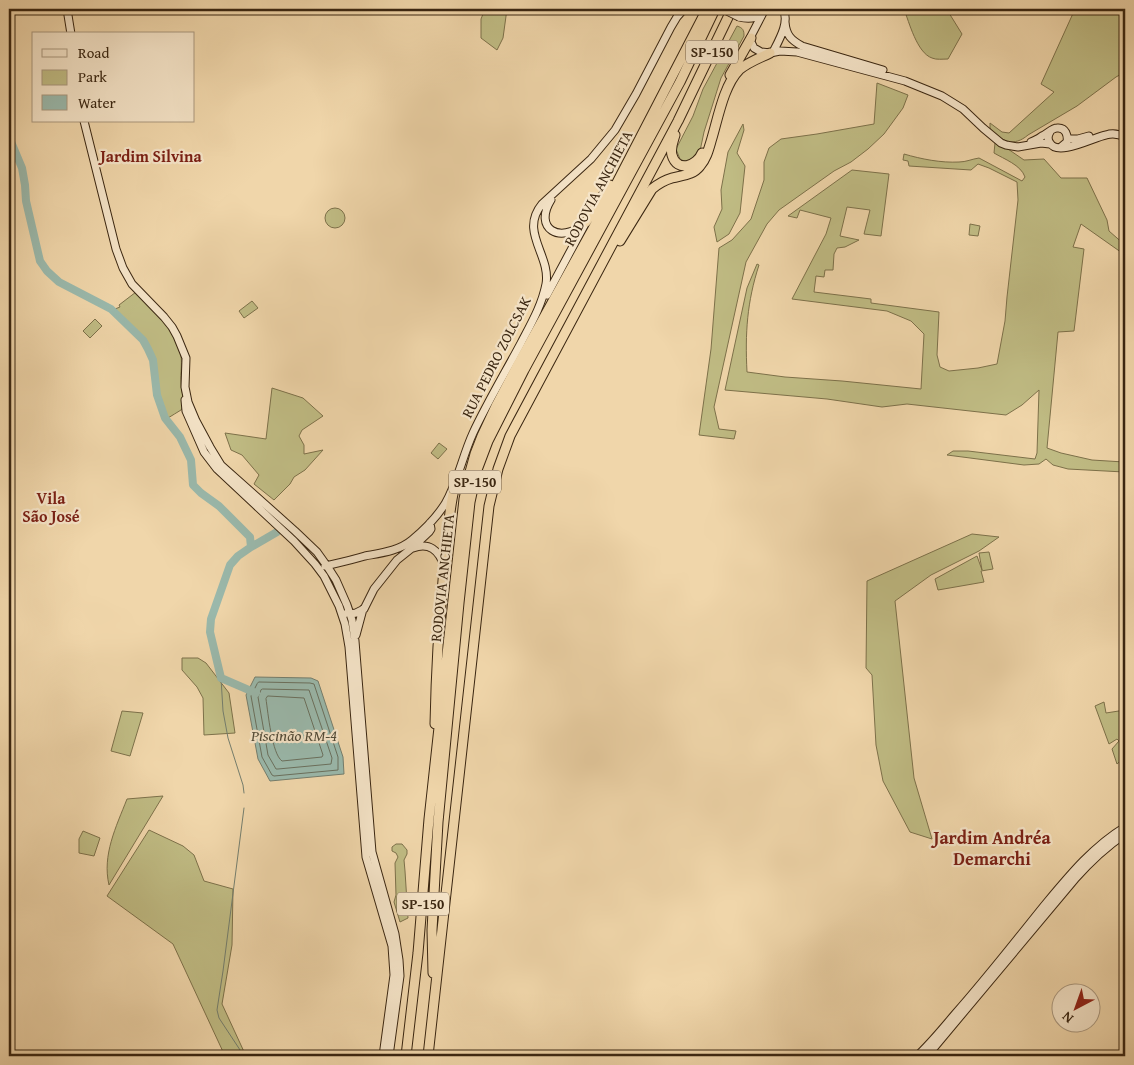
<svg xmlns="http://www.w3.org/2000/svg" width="1134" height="1065" viewBox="0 0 1134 1065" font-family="'Gentium Book Plus',serif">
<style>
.green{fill:#c0bc84;stroke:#7d714a}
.water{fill:#9ab9ac;stroke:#747e6e}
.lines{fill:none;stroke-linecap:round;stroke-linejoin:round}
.shore{stroke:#6a705e;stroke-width:1}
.stream{stroke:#747e6e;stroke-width:1}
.river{stroke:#9ab9ac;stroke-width:8}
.secondary-casing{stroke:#3a2611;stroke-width:9}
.highway-casing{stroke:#3a2611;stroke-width:11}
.secondary{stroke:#f5e4c8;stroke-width:7}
.highway{stroke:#f0d6aa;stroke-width:9}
.secondary-bridge-casing{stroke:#3a2611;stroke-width:9;stroke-linecap:butt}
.secondary-bridge{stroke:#f5e4c8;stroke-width:7}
.labels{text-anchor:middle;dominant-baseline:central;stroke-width:4.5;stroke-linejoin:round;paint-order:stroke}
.shield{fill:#f5e4c8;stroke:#725f48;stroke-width:1}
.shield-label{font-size:14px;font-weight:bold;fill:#3a2611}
.street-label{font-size:15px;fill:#3a2611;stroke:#f5e4c8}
.neighbourhood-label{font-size:16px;font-weight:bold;fill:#7a1f14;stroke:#f5e4c8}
.water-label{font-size:16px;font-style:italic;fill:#524b38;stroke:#f5e4c8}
.quarter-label{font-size:18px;font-weight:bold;fill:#7a1f14;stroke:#f5e4c8}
</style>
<rect width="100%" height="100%" fill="#f0d6aa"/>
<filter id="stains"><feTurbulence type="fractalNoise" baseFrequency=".004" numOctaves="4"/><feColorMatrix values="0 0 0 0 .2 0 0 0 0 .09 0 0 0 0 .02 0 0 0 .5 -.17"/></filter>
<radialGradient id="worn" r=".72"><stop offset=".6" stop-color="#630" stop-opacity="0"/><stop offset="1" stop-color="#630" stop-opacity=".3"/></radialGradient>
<path class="green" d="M485,9H507L503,38L497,50L481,38V19Z
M904,9H949V13L962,34L948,59C943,59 936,60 932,58C917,53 909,22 904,9Z
M1075,9H1125V72L1116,77L1077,106L1028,135C1014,147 1002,142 990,129V123L1002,132L1009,133L1054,92L1041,84Z
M737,26C743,28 744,30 744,36L721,78L704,132L700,151L691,162L684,161L680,159L676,149L693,116L703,89Z
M877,83L908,95L903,108L884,134L868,149L851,162L834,171L779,210L767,224L746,262L714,407L719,429L736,431L734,439L699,435L711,349L719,248L732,240L751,219L764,180V162L769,148L781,139L817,134L874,124Z
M743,124L744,130L737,153L745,166L740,213L729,234L717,242L714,227L722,209L721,190L728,152Z
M995,143L1008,149L1024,160L1044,159L1061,178H1087L1107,220L1109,231L1125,245V255L1081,224L1073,247L1084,249L1074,331L1058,332L1047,448L1061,453L1092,460L1124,462V472L1068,469L1053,465L1046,459L1039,464L1024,465L947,455L953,451H968L1035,459L1037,453L1039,390L1022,405L1006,415L907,404L882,407L827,399L725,390L747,288L757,264L759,265C747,302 745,333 747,372L785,377L842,381L921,389L924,334L911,321L887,311L792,299L826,234L831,218L800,210L797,218L788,216L852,170L889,174L881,236L864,234L870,210L847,207L840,236L859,240L845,247L837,248L834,254L833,270H825L824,277L816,276L814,292L871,299V303L939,312L937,355L940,367L949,371L978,368L997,364L1005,321L1007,297L1018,200L1017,182L989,168L978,164L971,170L909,166L908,161L903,160L904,154C921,159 941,163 959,162C966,162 972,159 979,158L1022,181L1025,177C1021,165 1004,159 994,153Z
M325 218a10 10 0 1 1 20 0a10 10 0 1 1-20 0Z
M970,224L980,226L978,236L969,235Z
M136,292C153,309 173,326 180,350C183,361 180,373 181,384C181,392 187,404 181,410C177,413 172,415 168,418L159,396L154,359L149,349L137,332L115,309L120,307L119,305Z
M252,301L258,308L244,318L239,311Z
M95,319L102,326L90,338L83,331Z
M272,388L303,398L323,416L302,430L299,436L304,445V454L323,450L305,470L294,477L290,484L274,500L254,484L259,475L242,455L231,450L225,433L266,439Z
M439,443L447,449L438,459L431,453Z
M972,534L999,537L979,551L931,575L895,601L914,778L932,839L910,832L883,781L876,745L872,675L866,668L867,581Z
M989,552L993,569L981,571L984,582L938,590L935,579L977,556L982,570L979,553Z
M182,658H198L206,663L229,693L235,733L204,735L203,698L197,687L182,670Z
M1104,702L1106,713L1125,710V757L1117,764L1112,749L1119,741L1117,739L1109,744L1095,706Z
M122,711L143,713L130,756L111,751Z
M163,796L109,885C102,855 116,827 127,799Z
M149,830L183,846L194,855L204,881L233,889L232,945L222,1004L246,1056H225L173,944L107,896Z
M83,831L100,838L94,856L79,853V839Z
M396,844H402L407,850V854L404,860L405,871L408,918L400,922L394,902L396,895L395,863L398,857L396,853L392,851V847Z"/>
<path class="water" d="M255,677L311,678L318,681L343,757L344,774L270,781L258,759L246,695Z"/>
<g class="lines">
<path class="shore" d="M259,682L310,683L314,684L338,757V770L274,776L272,775L262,757L251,696L257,684Z
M263,689L309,690L332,758L331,764L278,769H276L268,755L258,697L261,690Z
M268,696L304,698L323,755L322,757L282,761C272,754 268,713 266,699Z"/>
<path class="stream" d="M221,678L223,711L228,738L243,785L244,793
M244,808L223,971L217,1010L219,1018L244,1056"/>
<path class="river" d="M9,137L22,168L25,185L26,201L40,261L47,271L59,282L111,309L143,340L148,349L153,360L157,395L165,418L180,437L191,460L193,485L201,493L219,506L250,537L251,547L238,556L230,565L211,619L210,632L221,678L256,693
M251,547L277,532"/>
<g class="secondary-casing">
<path id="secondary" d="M67,9L71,34
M765,9L751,36V42L754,48L761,52L770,53L780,51L797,52L905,81L942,96L963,109L983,128L1001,143L1006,145L1018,147L1041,143L1050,144
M739,17C747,19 754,19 761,15
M785,22C786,35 791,40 802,46L883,70
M773,52C779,40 790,22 783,9
M84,121L116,249L123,268L132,284L164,317L172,327L177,336L186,358L185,387L188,402L196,421L210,447L221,465L295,531L317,552L327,566L336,580L347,605L352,620L355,641L372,852L395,934L399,960L400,976L389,1056
M1050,132C1048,135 1047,139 1050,143C1058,157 1094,137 1106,135C1112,133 1119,134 1125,137
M1068,139H1078L1089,136
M1031,142C1035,140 1039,139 1042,136C1047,134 1052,128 1057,128C1066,127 1068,136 1067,142L1061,147
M551,200C533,229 560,244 584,224
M547,295L586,222
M185,400L186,411L204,452L217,469L294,541L315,564L324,576L339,606L345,624L349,647L366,857L392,946L394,975L383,1056
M413,548C429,542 439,550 444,566
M325,566C338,563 352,560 365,556C381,553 399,551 412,540C424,530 436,518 445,504C458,482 462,457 473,433C487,403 505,373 521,343C531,324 542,305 546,284C551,255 519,232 542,204L591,159L615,130L636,94L671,27L677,17L684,9
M347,613L351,614L356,613L364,609L374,589L397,560L412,548L429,532L431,529L430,523
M356,635L363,609
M917,1056C931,1043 943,1028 955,1014C986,979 1014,943 1043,907C1068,877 1092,847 1125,827
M927,1056L1075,879C1090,862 1106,847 1125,834"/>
</g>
<g class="highway-casing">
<path id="highway" d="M730,75L751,38
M675,135C673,142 670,148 672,155C677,173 697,166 702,153
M586,222L610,185
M620,241L652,189C658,184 665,180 672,178C683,175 693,175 700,166C707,158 709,148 712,138C718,118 724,85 739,70C748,62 760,58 770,53
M435,724C436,672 439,621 444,569C447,541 448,513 455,485
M433,973L432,930L438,822L459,603L470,502L477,470L488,441L524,370L680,82L715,9
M406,1056L418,953L429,819L464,499L470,472L475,454L482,436L497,404L517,366L595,225L707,9
M428,1056L489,506L498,469L510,436L678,121L732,9"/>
</g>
<use href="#secondary" class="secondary"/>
<use href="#highway" class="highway"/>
<g class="secondary-bridge-casing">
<path id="secondary-bridge" d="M723,9L739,17"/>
</g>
<use href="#secondary-bridge" class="secondary-bridge"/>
</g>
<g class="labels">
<g class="shield">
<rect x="686" y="40.5" width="52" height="23" rx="4"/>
<rect x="449" y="470.5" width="52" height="23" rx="4"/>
<rect x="397" y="892.5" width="52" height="23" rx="4"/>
</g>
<g class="shield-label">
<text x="712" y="52">SP-150</text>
<text x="475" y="482">SP-150</text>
<text x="423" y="904">SP-150</text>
</g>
<g class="street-label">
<text transform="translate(598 188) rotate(-62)">RODOVIA ANCHIETA</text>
<text transform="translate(496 357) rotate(-63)">RUA PEDRO ZOLCSAK</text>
<text transform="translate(442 578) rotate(-84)">RODOVIA ANCHIETA</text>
</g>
<g class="neighbourhood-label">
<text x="151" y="156">Jardim Silvina</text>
<text x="51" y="498">Vila<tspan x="51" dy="18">São José</tspan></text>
</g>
<g class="water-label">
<text x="294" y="735">Piscinão RM-4</text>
</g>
<g class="quarter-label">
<text x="992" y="837">Jardim Andréa<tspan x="992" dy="21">Demarchi</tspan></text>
</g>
</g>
<rect width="1134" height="1065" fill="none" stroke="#f0d6aa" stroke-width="30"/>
<rect x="10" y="10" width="1114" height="1045" fill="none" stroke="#3a2611" stroke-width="2.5"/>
<rect x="15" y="15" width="1104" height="1035" fill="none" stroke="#3a2611"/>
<rect x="32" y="32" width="162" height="90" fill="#f5e4c8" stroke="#aa987f"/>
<rect x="42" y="49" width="25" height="8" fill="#f5e4c8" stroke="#aa987f"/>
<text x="78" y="58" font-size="15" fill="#3a2611">Road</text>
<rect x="42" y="70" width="25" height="15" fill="#c0bc84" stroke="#aa987f"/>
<text x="78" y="82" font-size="15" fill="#3a2611">Park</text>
<rect x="42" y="95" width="25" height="15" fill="#9ab9ac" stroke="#aa987f"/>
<text x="78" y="108" font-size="15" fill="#3a2611">Water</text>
<g transform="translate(1076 1008) rotate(221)"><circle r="24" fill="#f5e4c8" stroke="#aa987f"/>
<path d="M0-4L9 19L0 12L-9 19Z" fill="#8f2418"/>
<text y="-8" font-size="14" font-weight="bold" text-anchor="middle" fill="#3a2611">N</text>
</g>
<rect width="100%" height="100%" filter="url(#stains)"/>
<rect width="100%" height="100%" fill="url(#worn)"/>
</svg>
